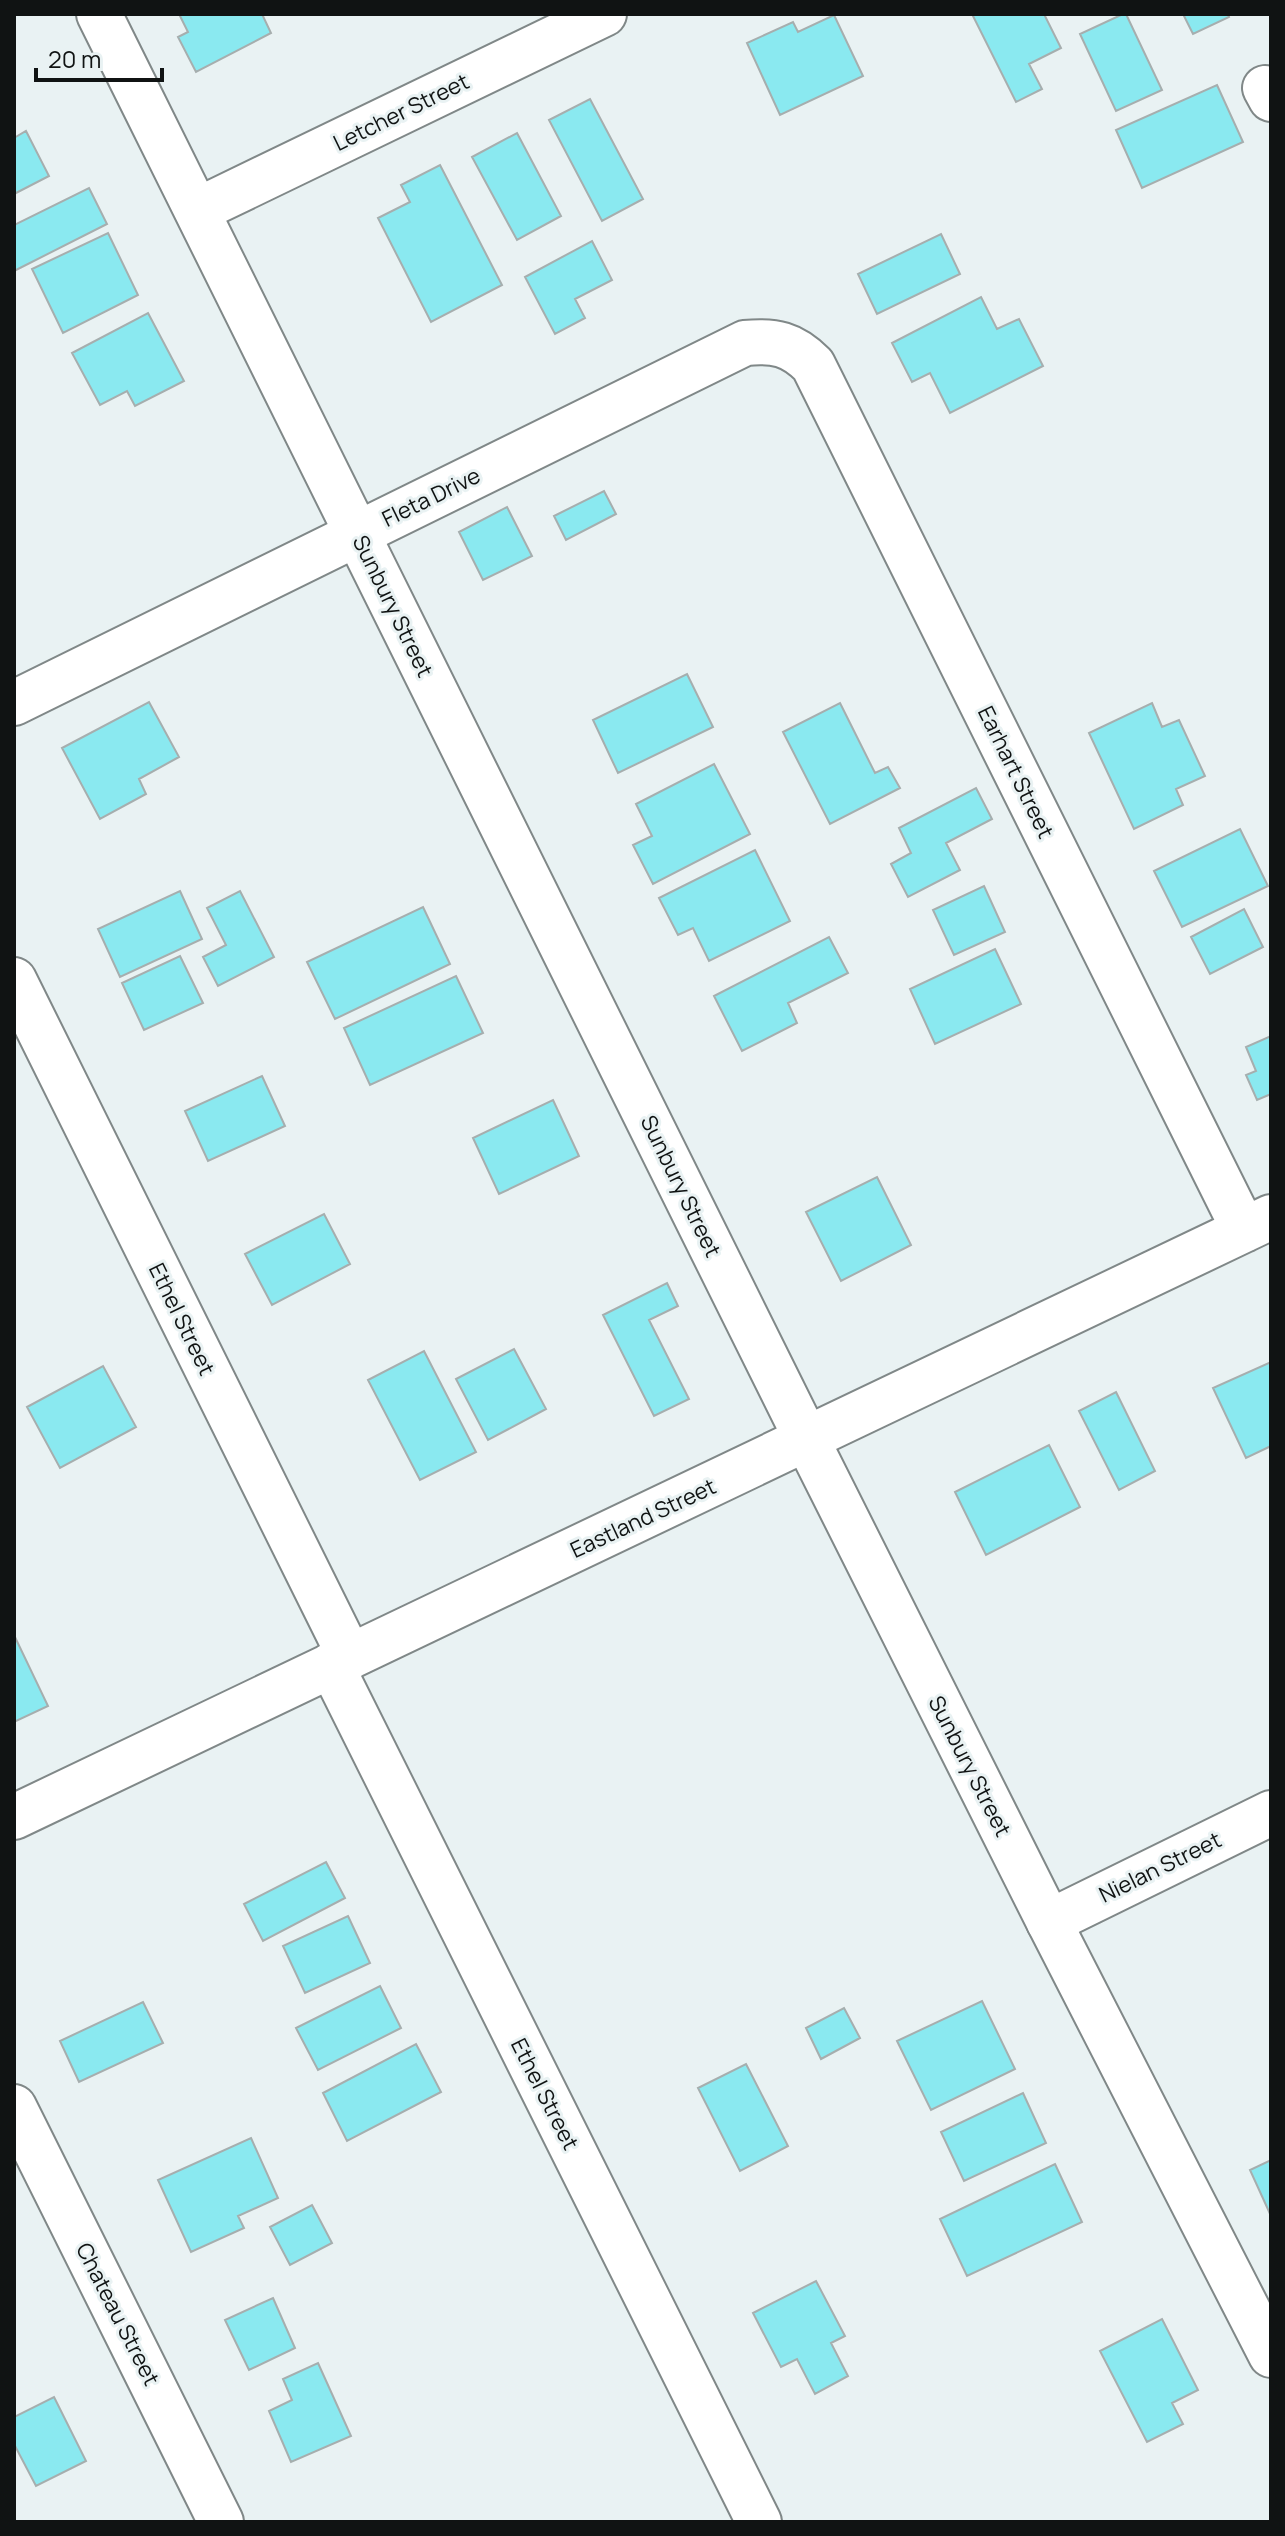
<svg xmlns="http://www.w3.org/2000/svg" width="1285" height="2536" viewBox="0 0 1285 2536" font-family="Manrope,sans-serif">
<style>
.building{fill:#8ae9f0;stroke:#a6aeae;stroke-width:2}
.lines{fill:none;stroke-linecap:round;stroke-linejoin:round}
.street-casing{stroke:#808888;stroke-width:48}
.secondary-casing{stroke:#808888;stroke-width:48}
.street{stroke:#fff;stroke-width:44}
.secondary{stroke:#fff;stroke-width:44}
.labels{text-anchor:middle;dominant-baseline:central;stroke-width:6;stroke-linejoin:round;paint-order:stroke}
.street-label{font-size:22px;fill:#101313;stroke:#e9f2f3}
</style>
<rect width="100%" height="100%" fill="#e9f2f3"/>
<path class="building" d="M179,14H262L271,33L196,72L178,37L188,32Z
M972,14H1044L1061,48L1029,64L1042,89L1016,102Z
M1123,14H1126L1162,90L1116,111L1080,34Z
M1183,14H1228L1229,17L1193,34Z
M834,15L863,76L780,115L747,43L793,22L798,32Z
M1217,85L1243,142L1142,188L1116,130Z
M590,99L643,199L602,221L549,120Z
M26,131L49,176L14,194V138Z
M517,133L561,216L517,240L472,157Z
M440,165L502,285L431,322L378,218L410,202L401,185Z
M89,188L107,224L14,271V225Z
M108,233L138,295L63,333L32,269Z
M941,234L960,274L877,314L858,274Z
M592,241L612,280L575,299L585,318L555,334L525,277Z
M981,297L997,329L1019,319L1043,366L950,413L930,373L912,382L892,343Z
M148,313L184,381L135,406L127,391L100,405L72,353Z
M604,491L616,514L566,540L554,516Z
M507,507L532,556L483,580L459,532Z
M687,674L713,727L618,773L593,720Z
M149,702L179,757L139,779L146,794L100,819L62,748Z
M840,703L875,773L888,767L900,788L830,824L783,732Z
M1152,703L1162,727L1179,720L1205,776L1176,789L1183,805L1134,829L1089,733Z
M714,764L750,834L653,884L633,845L652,836L636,804Z
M976,788L992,819L946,843L960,870L908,897L891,864L911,853L899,828Z
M1240,829L1268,886L1182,927L1154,871Z
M755,850L790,921L709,961L693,928L678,935L659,898Z
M984,886L1005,932L954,955L933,910Z
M180,891L202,939L120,977L98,929Z
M240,891L274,957L218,986L203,957L226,945L207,908Z
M423,907L450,964L335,1019L307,962Z
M1244,909L1263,947L1210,974L1191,937Z
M829,937L848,973L788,1003L797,1023L742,1051L714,996Z
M995,949L1021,1004L935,1044L910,989Z
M180,956L203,1003L144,1030L122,983Z
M456,976L483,1033L370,1085L344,1028Z
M1271,1036V1094L1257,1100L1246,1075L1256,1071L1246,1047Z
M262,1076L285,1126L208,1161L185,1111Z
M553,1100L579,1156L499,1194L473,1138Z
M877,1177L911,1245L841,1281L806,1212Z
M324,1214L350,1264L272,1305L245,1254Z
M667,1283L678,1306L649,1320L689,1399L654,1416L603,1315Z
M514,1349L546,1409L488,1440L456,1379Z
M424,1351L476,1452L420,1480L368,1380Z
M1271,1362V1446L1246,1458L1213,1388Z
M103,1366L136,1427L60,1468L27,1407Z
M1116,1392L1155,1471L1119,1490L1079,1411Z
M1049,1445L1080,1507L986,1555L955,1492Z
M14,1635L48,1706L14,1722Z
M326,1862L345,1898L263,1941L244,1904Z
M348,1916L370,1963L305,1993L283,1946Z
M380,1986L401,2028L318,2070L296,2028Z
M982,2001L1015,2069L931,2110L897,2041Z
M143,2002L163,2043L79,2082L60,2041Z
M844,2008L860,2038L821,2059L806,2028Z
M416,2044L441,2092L347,2141L323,2093Z
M746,2064L788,2146L740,2171L698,2088Z
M1023,2093L1046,2143L964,2181L941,2132Z
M251,2138L278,2198L238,2216L244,2228L191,2252L158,2180Z
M1271,2160V2216L1250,2170Z
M1055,2164L1082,2222L967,2276L940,2219Z
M312,2205L332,2243L290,2265L270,2227Z
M816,2281L845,2336L831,2343L848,2376L815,2394L797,2359L781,2367L753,2313Z
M273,2298L295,2348L249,2370L225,2320Z
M1162,2319L1198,2390L1172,2403L1183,2424L1147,2442L1100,2351Z
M318,2363L351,2436L291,2462L269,2411L292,2400L283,2379Z
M54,2397L86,2461L36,2486L14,2444V2417Z"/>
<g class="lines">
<g class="street-casing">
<path id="street" d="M1265,88L1271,99
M198,210L604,14
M14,703L745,343C775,340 792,344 813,365L1244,1230
M14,980L350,1657
M331,1665L759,2522
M14,1817L1271,1217
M1049,1922L1271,1813
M14,2107L221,2522"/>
</g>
<g class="secondary-casing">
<path id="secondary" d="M99,14L807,1440L1049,1922L1271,2355"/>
</g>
<use href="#street" class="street"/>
<use href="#secondary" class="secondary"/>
</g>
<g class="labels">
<g class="street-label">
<text transform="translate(401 112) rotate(-26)">Letcher Street</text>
<text transform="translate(431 497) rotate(-26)">Fleta Drive</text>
<text transform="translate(393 606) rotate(64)">Sunbury Street</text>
<text transform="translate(1016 772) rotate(64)">Earhart Street</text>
<text transform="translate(681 1186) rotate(64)">Sunbury Street</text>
<text transform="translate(182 1319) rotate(64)">Ethel Street</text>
<text transform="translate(643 1518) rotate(-25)">Eastland Street</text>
<text transform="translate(970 1766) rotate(63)">Sunbury Street</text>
<text transform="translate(1160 1867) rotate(-26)">Nielan Street</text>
<text transform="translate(545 2094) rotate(63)">Ethel Street</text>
<text transform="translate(118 2314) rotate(63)">Chateau Street</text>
</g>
</g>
<rect width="1285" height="2536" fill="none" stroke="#101313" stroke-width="32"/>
<path d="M36 68v12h126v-12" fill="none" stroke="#101313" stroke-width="4"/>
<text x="48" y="68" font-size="24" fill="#101313" stroke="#e9f2f3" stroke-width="6" paint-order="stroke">20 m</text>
</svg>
